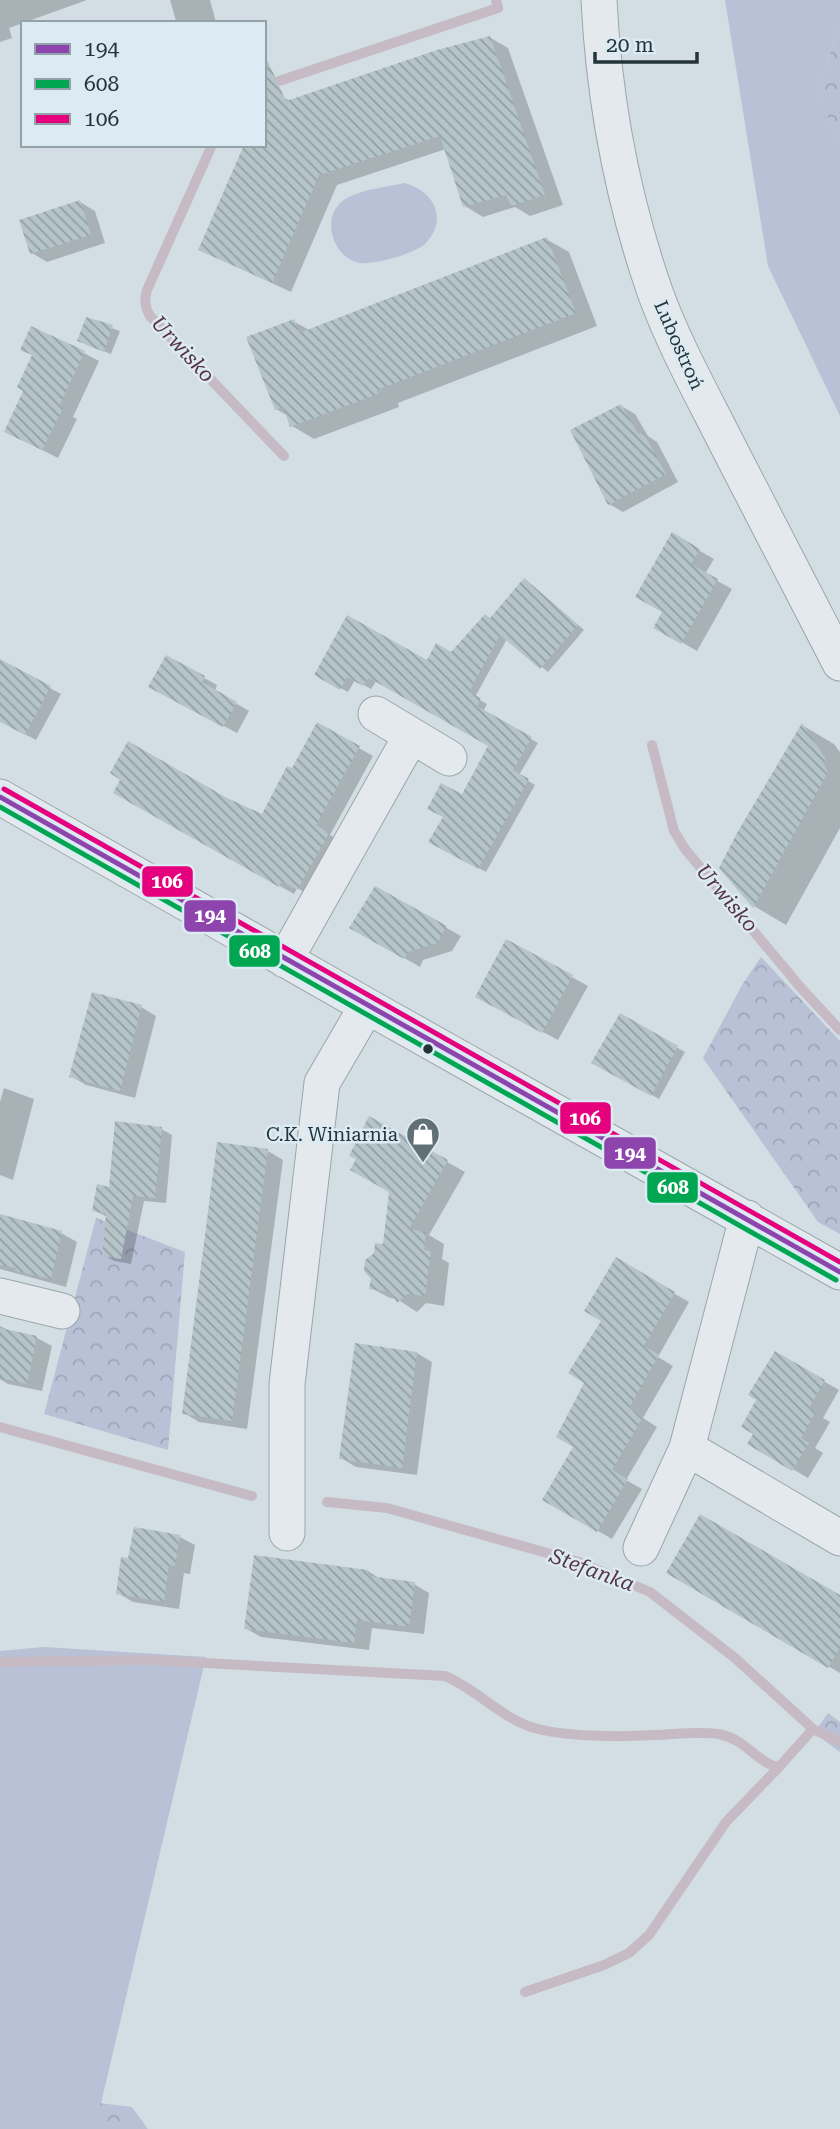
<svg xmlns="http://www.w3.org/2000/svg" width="840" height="2129" viewBox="0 0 840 2129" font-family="'Roboto Serif',serif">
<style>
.grass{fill:#b8c1d5}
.forest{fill:url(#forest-crowns)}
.shadow{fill:#0003}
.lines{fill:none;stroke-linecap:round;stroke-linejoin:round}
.stream{stroke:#c6bbc5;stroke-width:10}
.building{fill:url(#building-back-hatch)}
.minor-casing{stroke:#9ba6aa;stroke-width:37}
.minor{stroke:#e3e9ed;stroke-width:35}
.bus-1-casing{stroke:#dbeaf3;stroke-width:10}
.bus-2-casing{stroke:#dbeaf3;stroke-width:10}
.bus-3-casing{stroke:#dbeaf3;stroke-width:10}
.bus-1{stroke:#8e44ad;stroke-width:5}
.bus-2{stroke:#00a651;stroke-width:5}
.bus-3{stroke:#e5007d;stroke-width:5}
.bus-dot{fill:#233539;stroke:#dbeaf3;stroke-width:2.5}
.labels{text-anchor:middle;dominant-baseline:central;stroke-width:5;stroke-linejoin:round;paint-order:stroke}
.street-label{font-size:19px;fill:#233539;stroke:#dbeaf3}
.poi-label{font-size:19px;fill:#233539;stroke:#dbeaf3;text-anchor:end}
.water-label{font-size:21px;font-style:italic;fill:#573441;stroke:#dbeaf3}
.line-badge{stroke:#dbeaf3;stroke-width:2.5}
.badge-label{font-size:19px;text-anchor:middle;font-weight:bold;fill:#fff}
</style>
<defs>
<pattern id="forest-crowns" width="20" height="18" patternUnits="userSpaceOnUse" patternTransform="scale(1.75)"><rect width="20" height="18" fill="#b8c1d5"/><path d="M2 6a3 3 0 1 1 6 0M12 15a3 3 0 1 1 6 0" fill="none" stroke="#9ea6b8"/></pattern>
<pattern id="building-back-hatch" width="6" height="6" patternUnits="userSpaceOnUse" patternTransform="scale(1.75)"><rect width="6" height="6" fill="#b4c4c8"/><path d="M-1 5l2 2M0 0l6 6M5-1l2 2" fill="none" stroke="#92a0a3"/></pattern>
</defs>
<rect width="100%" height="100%" fill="#d3dee4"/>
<path class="grass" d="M725,0H840V19L818,95L840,144V416L768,266Z
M404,183C433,190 449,218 426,243C417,253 374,265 360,263C331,258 319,213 347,198C363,189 387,187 404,183Z
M44,1647L206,1657L95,2129H0V1651Z"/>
<path class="forest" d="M840,19V144L818,95Z
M761,957L840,1041V1234L818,1222L703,1058L742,985Z
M96,1218L185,1252L168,1450L44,1414Z
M828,1713L840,1722V1752L814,1733Z
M99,2103L132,2107L148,2129H95Z"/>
<path class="shadow" d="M0,0H87L9,28L12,38L0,42Z
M170,0H210L216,22L179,23L176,21Z
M489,37L508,48L563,205L530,216L515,207L483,217L465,206L446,149L337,185L291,292L201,250L264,145L283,97L290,101Z
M80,202L95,211L105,243L47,262L32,253Z
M546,239L569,252L597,326L398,403L399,407L314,439L292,426L288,416L276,409L293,321L311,331Z
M87,319L120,331L111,354L86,344Z
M84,353L99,361L73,417L77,419L58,458L22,440L26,390Z
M621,406L635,414L648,436L657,442L678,482L623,512L609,504Z
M672,535L714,559L705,574L732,589L697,651L655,627L664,612Z
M532,585L584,630L548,672L507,639L475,697L487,704L483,712L538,743L519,775L535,785L486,872L430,842L462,797L491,746L377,680L371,689L355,680L348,692L316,675L427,662L451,654Z
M166,657L217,685L215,691L249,711L237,733L164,694Z
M0,661L61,694L36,740L0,721Z
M318,725L373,756L330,835L343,843L313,897L297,888L294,894L115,793L227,799L262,817L292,770Z
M802,725L834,744L840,752V828L786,925L754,906L721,868Z
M375,888L461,936L452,951L423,960L420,967L352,928Z
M507,941L588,986L558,1040L492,1005Z
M141,1007L156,1016L135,1098L86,1085L71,1076Z
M620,1016L685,1052L659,1099L593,1062Z
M4,1088L34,1099L13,1180L0,1175V1102Z
M369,1118L465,1172L429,1235L444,1244L442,1259L449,1263L444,1306L426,1303L417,1312L397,1299L390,1298L371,1288L384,1246L391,1191L358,1159L351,1155L358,1137Z
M161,1129L172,1135L166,1203L144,1201L131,1264L114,1261L104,1255L107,1217L94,1210Z
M268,1151L283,1160L247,1429L199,1422L184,1413Z
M0,1215L61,1233L77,1242L66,1287L0,1269Z
M616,1260L689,1302L658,1357L673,1366L643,1418L657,1427L626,1480L642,1489L612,1539L544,1500L575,1446L587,1382Z
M0,1326L14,1333L37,1338L52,1346L42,1391L8,1384L0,1379Z
M417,1353L432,1362L417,1475L356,1467L341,1458Z
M775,1353L839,1390L823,1418L830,1422L815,1448L823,1453L808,1478L750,1444L755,1434L758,1400Z
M135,1529L180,1537L195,1545L190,1574L184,1573L179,1609L133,1602L118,1593L130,1560Z
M368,1571L382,1580L414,1584L429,1593L424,1634L372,1628L369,1650L261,1637L245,1628Z
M668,1573L840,1597V1673Z"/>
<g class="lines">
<path class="stream" d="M264,86L498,8L496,0
M212,145L147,290C144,300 145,307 150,316L284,456
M652,745L674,831L685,849L801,988L840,1030
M0,1427L252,1496
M327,1502L387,1508L579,1562L650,1592L735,1658L813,1729L840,1742
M0,1662L150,1660L445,1676C477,1689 504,1721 538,1729C570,1737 622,1737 655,1735C678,1734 697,1731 719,1734C746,1739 758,1764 779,1767L813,1729
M525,1992L604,1965L629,1953L649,1935L726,1822L779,1767"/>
</g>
<path class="building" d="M490,36L545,195L511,206L506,195L463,207L440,136L319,175L272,283L198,250L244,145H264V53L286,101L437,50Z
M80,200L91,235L30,254L19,220Z
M547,237L576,313L377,390L378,394L290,427L283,407L275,410L246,337L294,319L299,333Z
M86,317L113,325L104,352L77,341Z
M31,326L85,351L59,406L63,408L42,450L4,432L23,391L17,387L32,355L20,350Z
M621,404L638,434L643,432L666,474L608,505L570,430Z
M672,532L700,549L691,564L718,579L681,644L653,628L662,612L635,597Z
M524,578L578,625L540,669L500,635L469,692L481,698L477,706L532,737L513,770L529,779L478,869L428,842L443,817L427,809L441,783L462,794L488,746L369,678L363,686L347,677L340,690L314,675L347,615L427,660L436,643L451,652L485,614L490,618Z
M166,655L205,676L202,682L237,702L223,727L148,687Z
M0,659L51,686L25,735L0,722Z
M317,722L360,746L316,825L329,833L297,890L282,881L279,887L113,793L120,780L110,773L128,741L227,798L262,814L287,766L292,768Z
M802,723L826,759L823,763L828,772L753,908L719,868L737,833Z
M375,886L447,926L437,943L408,952L404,959L349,928Z
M506,939L573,975L542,1033L475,997Z
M92,992L142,1005L120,1091L69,1077Z
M620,1013L678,1046L651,1096L591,1063Z
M369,1116L448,1160L409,1229L426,1232L424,1250L431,1251L425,1296L407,1294L397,1303L391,1292L369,1289L371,1279L364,1271L365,1260L374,1253L375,1243L383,1244L389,1192L350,1170L356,1159L349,1156Z
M115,1121L162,1127L155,1198L133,1196L121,1259L102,1256L106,1214L92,1211L97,1184L109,1187Z
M217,1142L268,1149L232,1421L182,1414Z
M0,1214L62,1231L51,1279L15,1271L16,1268L0,1265Z
M616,1257L675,1292L644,1346L659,1355L629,1408L643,1417L612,1470L628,1479L597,1532L542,1500L573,1447L556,1437L584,1383L568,1373L601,1321L584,1311Z
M0,1328L37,1336L27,1384L0,1378Z
M355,1343L417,1352L402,1468L339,1459Z
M775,1351L825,1380L809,1408L816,1412L801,1438L809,1443L792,1471L747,1444L753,1434L741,1427L756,1400L748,1395Z
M700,1514L840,1595V1647L828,1668L666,1573Z
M134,1527L180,1535L175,1566L169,1565L164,1602L116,1594L121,1557L128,1558Z
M254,1555L368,1570V1576L415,1582L409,1627L357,1620L354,1643L244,1629Z"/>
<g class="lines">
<g class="minor-casing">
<path id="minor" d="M599,0C604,100 622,197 655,292C675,347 704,398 730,450C767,521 803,592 840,663
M376,714L449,758
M0,797L367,1006L840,1272
M285,960L411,736
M0,1296L62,1311
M687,1448L840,1538
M287,1533V1384L322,1083L367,1006
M641,1548L687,1448L747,1218"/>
</g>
<use href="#minor" class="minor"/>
<g class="bus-1-casing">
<path id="bus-1" d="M0,797L840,1272"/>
</g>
<g class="bus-2-casing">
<path id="bus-2" d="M0,807L836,1280"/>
</g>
<g class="bus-3-casing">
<path id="bus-3" d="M4,789L840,1262"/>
</g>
<use href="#bus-1" class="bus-1"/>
<use href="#bus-2" class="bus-2"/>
<use href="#bus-3" class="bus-3"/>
</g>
<defs>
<g id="shop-pin" transform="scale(1.75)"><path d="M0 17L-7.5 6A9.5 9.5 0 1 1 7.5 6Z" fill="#617075" stroke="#dbeaf3"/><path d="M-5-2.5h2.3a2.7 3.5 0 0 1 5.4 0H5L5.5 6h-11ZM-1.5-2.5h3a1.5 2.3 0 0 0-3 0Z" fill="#fff"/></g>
</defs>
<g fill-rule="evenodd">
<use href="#shop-pin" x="423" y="1134"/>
</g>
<circle class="bus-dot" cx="428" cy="1049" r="6"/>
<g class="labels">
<g class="street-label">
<text transform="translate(679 345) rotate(66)">Lubostroń</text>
</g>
<g class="poi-label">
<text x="398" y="1134">C.K. Winiarnia</text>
</g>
<g class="water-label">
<text transform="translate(183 349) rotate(47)">Urwisko</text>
<text transform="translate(727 898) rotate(49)">Urwisko</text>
<text transform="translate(592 1570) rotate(20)">Stefanka</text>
</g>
</g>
<g class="line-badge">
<rect x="141" y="865" width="53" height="33" rx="7" fill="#e5007d"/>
<rect x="183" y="899" width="54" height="34" rx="7" fill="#8e44ad"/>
<rect x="228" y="934" width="53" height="34" rx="7" fill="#00a651"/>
<rect x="559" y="1101" width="53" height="34" rx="7" fill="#e5007d"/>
<rect x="603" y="1136" width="54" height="34" rx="7" fill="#8e44ad"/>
<rect x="646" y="1171" width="53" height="33" rx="7" fill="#00a651"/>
</g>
<g class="badge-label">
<text x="167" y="888">106</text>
<text x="210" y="922">194</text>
<text x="255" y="958">608</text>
<text x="585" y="1125">106</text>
<text x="630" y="1160">194</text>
<text x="673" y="1194">608</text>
</g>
<rect x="21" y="21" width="245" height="126" fill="#dbeaf3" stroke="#91a2a9" stroke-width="2"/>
<rect x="35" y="44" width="35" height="10" fill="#8e44ad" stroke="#91a2a9" stroke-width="2"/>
<text x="84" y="56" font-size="21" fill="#233539">194</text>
<rect x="35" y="79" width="35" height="10" fill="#00a651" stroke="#91a2a9" stroke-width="2"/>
<text x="84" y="91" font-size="21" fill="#233539">608</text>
<rect x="35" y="114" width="35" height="10" fill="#e5007d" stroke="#91a2a9" stroke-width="2"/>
<text x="84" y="126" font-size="21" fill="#233539">106</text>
<path d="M595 52v10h102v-10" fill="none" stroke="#233539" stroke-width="3.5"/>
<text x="606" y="52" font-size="21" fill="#233539" stroke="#dbeaf3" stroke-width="5" paint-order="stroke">20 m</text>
</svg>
